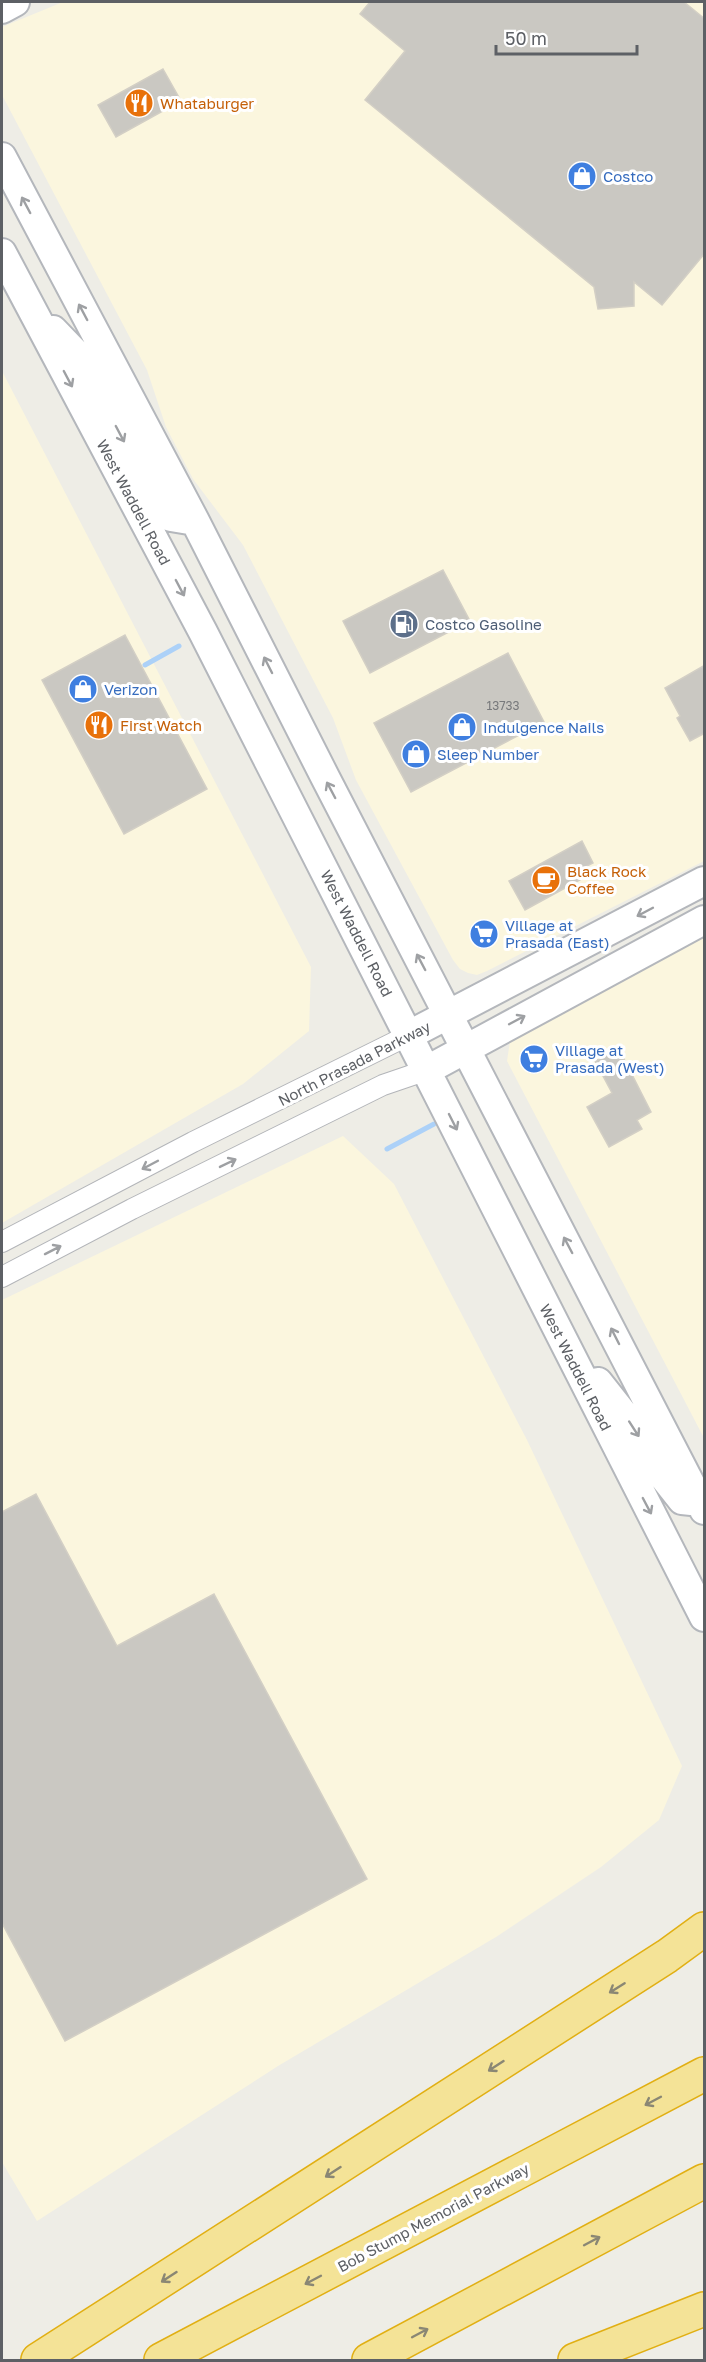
<svg xmlns="http://www.w3.org/2000/svg" width="706" height="2362" viewBox="0 0 706 2362" font-family="'Golos Text',sans-serif">
<style>
.commercial{fill:#fbf6de}
.lines{fill:none;stroke-linecap:round;stroke-linejoin:round}
.stream{stroke:#acd1f8;stroke-width:5}
.building{fill:#cac8c2;stroke:#d3cfc5;stroke-width:1.5}
.street-casing{stroke:#b3b5b9;stroke-width:22}
.secondary-casing{stroke:#b4b7bc;stroke-width:32}
.highway-casing{stroke:#e1af13;stroke-width:36}
.street{stroke:#fff;stroke-width:20}
.secondary{stroke:#fff;stroke-width:28}
.highway{stroke:#f4e397;stroke-width:33}
.oneway{stroke:#9ea0a3}
.oneway2{stroke:#8a8774}
.labels{text-anchor:middle;dominant-baseline:central;stroke-width:6;stroke-linejoin:round;paint-order:stroke}
.number-label{font-size:12px;fill:#787a7c}
.food-label{font-size:15px;fill:#c56008;stroke:#fff;text-anchor:start}
.shop-label{font-size:15px;fill:#366cbe;stroke:#fff;text-anchor:start}
.street-label{font-size:15px;fill:#5d6065;stroke:#fff}
.service-label{font-size:15px;fill:#4e5e75;stroke:#fff;text-anchor:start}
</style>
<rect width="100%" height="100%" fill="#eeede6"/>
<path class="commercial" d="M63,2H704V861L487,971L477,975L468,973L460,969L453,960L356,780L333,718L243,545L193,479L166,427L147,370L2,95V27Z
M2,371L311,967L309,1031L243,1084L2,1223Z
M704,933V1438L507,1061L510,1041Z
M343,1136L394,1184L527,1440L682,1766L659,1820L601,1867L496,1937L278,2066L37,2221L2,2162V1300Z"/>
<g class="lines">
<path class="stream" d="M145,665L179,646
M387,1149L434,1124"/>
</g>
<path class="building" d="M370,2H684L705,19V253L662,305L634,282V306L598,309L594,287L365,100L405,51L360,14Z
M163,69L181,101L116,137L98,105Z
M443,570L470,621L370,673L343,621Z
M125,635L207,789L124,834L42,680Z
M508,653L544,722L411,792L374,723Z
M705,665V733L690,741L677,718L680,716L665,688Z
M582,841L593,863L585,867L589,875L525,910L509,881Z
M619,1049L651,1112L637,1120L642,1129L609,1147L587,1107L612,1093L595,1061Z
M36,1494L117,1646L214,1594L367,1879L65,2041L2,1923V1512Z"/>
<g class="lines">
<g class="street-casing">
<path id="street" d="M2,1242L193,1142L409,1035
M2,1277L132,1209L383,1085L427,1070"/>
</g>
<g class="secondary-casing">
<path id="secondary" d="M2,9L15,2
M2,157L195,521L325,777L704,1510
M2,253L203,632L704,1617
M53,330L81,359L162,511L171,517L195,521
M409,1035L704,881
M427,1070L704,920
M598,1382L632,1425L659,1471L682,1500L701,1502"/>
</g>
<g class="highway-casing">
<path id="highway" d="M38,2360L667,1956L704,1929
M161,2360L704,2074
M369,2360L704,2181
M575,2360L704,2309"/>
</g>
<use href="#street" class="street"/>
<use href="#secondary" class="secondary"/>
<use href="#highway" class="highway"/>
</g>
<defs><path id="oneway-shaft" d="M-6 0H5M1.5-3L5.5 0L1.5 3" fill="none" stroke-width="1.6" stroke-linecap="round" stroke-linejoin="round" transform="scale(1.5)"/></defs>
<g class="oneway">
<use href="#oneway-shaft" transform="translate(26 205) rotate(-118)"/>
<use href="#oneway-shaft" transform="translate(83 312) rotate(-118)"/>
<use href="#oneway-shaft" transform="translate(68 379) rotate(62)"/>
<use href="#oneway-shaft" transform="translate(120 434) rotate(62)"/>
<use href="#oneway-shaft" transform="translate(180 588) rotate(62)"/>
<use href="#oneway-shaft" transform="translate(268 665) rotate(-117)"/>
<use href="#oneway-shaft" transform="translate(331 790) rotate(-118)"/>
<use href="#oneway-shaft" transform="translate(645 912) rotate(152)"/>
<use href="#oneway-shaft" transform="translate(421 962) rotate(-118)"/>
<use href="#oneway-shaft" transform="translate(517 1020) rotate(-28)"/>
<use href="#oneway-shaft" transform="translate(453 1122) rotate(63)"/>
<use href="#oneway-shaft" transform="translate(228 1163) rotate(-26)"/>
<use href="#oneway-shaft" transform="translate(150 1165) rotate(152)"/>
<use href="#oneway-shaft" transform="translate(568 1245) rotate(-118)"/>
<use href="#oneway-shaft" transform="translate(53 1250) rotate(-27)"/>
<use href="#oneway-shaft" transform="translate(615 1336) rotate(-117)"/>
<use href="#oneway-shaft" transform="translate(634 1429) rotate(57)"/>
<use href="#oneway-shaft" transform="translate(647 1506) rotate(62)"/>
</g>
<g class="oneway2">
<use href="#oneway-shaft" transform="translate(617 1988) rotate(148)"/>
<use href="#oneway-shaft" transform="translate(496 2066) rotate(147)"/>
<use href="#oneway-shaft" transform="translate(653 2101) rotate(152)"/>
<use href="#oneway-shaft" transform="translate(333 2172) rotate(147)"/>
<use href="#oneway-shaft" transform="translate(592 2241) rotate(-28)"/>
<use href="#oneway-shaft" transform="translate(169 2277) rotate(147)"/>
<use href="#oneway-shaft" transform="translate(313 2280) rotate(152)"/>
<use href="#oneway-shaft" transform="translate(420 2333) rotate(-28)"/>
</g>
<defs>
<g id="restaurant-disc" transform="scale(1.5)"><circle r="9.5" fill="#e8710a" stroke="#fff"/><path d="M-5-6h1v4h1v-4h1v4h1v-4h1v5L-1.5 .5V6h-2V.5L-5-1ZM5-6V6H3V1.5H1.5Q1.5-4 5-6Z" fill="#fff"/></g>
<g id="shop-disc" transform="scale(1.5)"><circle r="9.5" fill="#3f7fe0" stroke="#fff"/><path d="M-5-2.5h2.3a2.7 3.5 0 0 1 5.4 0H5L5.5 6h-11ZM-1.5-2.5h3a1.5 2.3 0 0 0-3 0Z" fill="#fff"/></g>
<g id="fuel-disc" transform="scale(1.5)"><circle r="9.5" fill="#5c6f8a" stroke="#fff"/><path d="M-5.5-6h7V0h2V4h1.3V-2.5L3-4.5l.8-.8L6-3V5H2.5V1h-1V6h-7ZM-4.2-4.7v3.2H.2V-4.7Z" fill="#fff"/></g>
<g id="cafe-disc" transform="scale(1.5)"><circle r="9.5" fill="#e8710a" stroke="#fff"/><path d="M-5.5-4.5H6V0H3Q3 3.5 0 3.5H-2.5Q-5.5 3.5-5.5 0ZM3-3.2v2h1.7v-2ZM-6 4.5H4V6H-6Z" fill="#fff"/></g>
<g id="supermarket-disc" transform="scale(1.5)"><circle r="9.5" fill="#3f7fe0" stroke="#fff"/><path d="M-6-5.5h2.5l.6 2H6L4.5 2H-2.5L-4.4-4H-6ZM-1.5 3.2a1.3 1.3 0 1 0 .1 0ZM3 3.2a1.3 1.3 0 1 0 .1 0Z" fill="#fff"/></g>
</defs>
<g fill-rule="evenodd">
<use href="#restaurant-disc" x="139" y="103"/>
<use href="#shop-disc" x="582" y="176"/>
<use href="#fuel-disc" x="404" y="624"/>
<use href="#shop-disc" x="83" y="689"/>
<use href="#restaurant-disc" x="99" y="725"/>
<use href="#shop-disc" x="462" y="727"/>
<use href="#shop-disc" x="416" y="754"/>
<use href="#cafe-disc" x="546" y="880"/>
<use href="#supermarket-disc" x="484" y="934"/>
<use href="#supermarket-disc" x="534" y="1059"/>
</g>
<g class="labels">
<g class="number-label">
<text x="503" y="705">13733</text>
</g>
<g class="food-label">
<text x="160" y="103">Whataburger</text>
<text x="120" y="725">First Watch</text>
<text x="567" y="871">Black Rock<tspan x="567" dy="17">Coffee</tspan></text>
</g>
<g class="shop-label">
<text x="603" y="176">Costco</text>
<text x="104" y="689">Verizon</text>
<text x="483" y="727">Indulgence Nails</text>
<text x="437" y="754">Sleep Number</text>
<text x="505" y="925">Village at<tspan x="505" dy="17">Prasada (East)</tspan></text>
<text x="555" y="1050">Village at<tspan x="555" dy="17">Prasada (West)</tspan></text>
</g>
<g class="street-label">
<text transform="translate(134 502) rotate(62)">West Waddell Road</text>
<text transform="translate(357 933) rotate(63)">West Waddell Road</text>
<text transform="translate(354 1063) rotate(-27)">North Prasada Parkway</text>
<text transform="translate(576 1367) rotate(63)">West Waddell Road</text>
<text transform="translate(433 2217) rotate(-28)">Bob Stump Memorial Parkway</text>
</g>
<g class="service-label">
<text x="425" y="624">Costco Gasoline</text>
</g>
</g>
<rect width="706" height="2362" fill="none" stroke="#5d6065" stroke-width="6"/>
<path d="M496 45v9h141v-9" fill="none" stroke="#5d6065" stroke-width="3"/>
<text x="505" y="45" font-size="18" fill="#5d6065" stroke="#ffffff" stroke-width="4.5" paint-order="stroke">50 m</text>
</svg>
